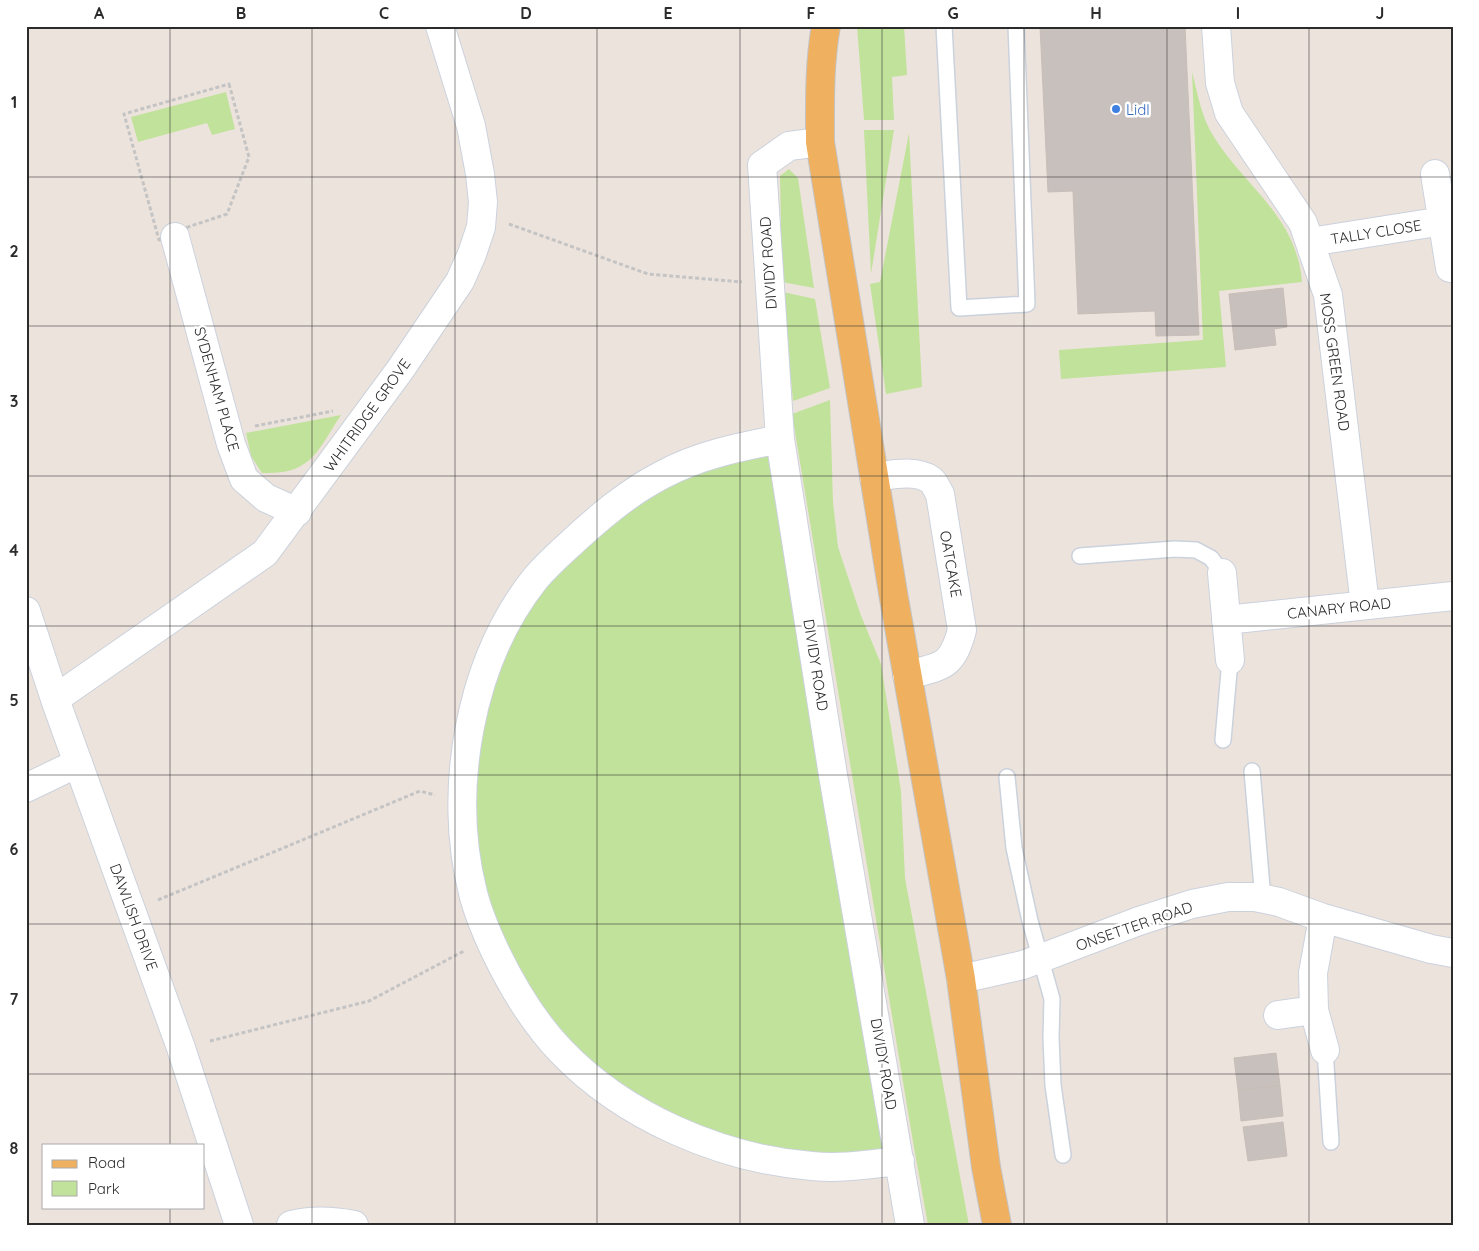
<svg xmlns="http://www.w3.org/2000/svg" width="1479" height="1251" viewBox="0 0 1479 1251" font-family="Quicksand,sans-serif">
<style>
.green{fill:#c1e29a}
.building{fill:#c8c0bd;stroke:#c8beb7}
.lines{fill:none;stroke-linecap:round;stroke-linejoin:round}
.lane-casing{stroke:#cbd2dc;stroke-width:18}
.street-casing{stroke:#cbd2dc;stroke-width:30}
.secondary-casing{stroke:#cbd2dc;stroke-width:30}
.primary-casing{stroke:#c4c4c4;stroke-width:30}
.path{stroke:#c4c4c4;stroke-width:3;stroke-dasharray:4 2.5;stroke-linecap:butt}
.lane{stroke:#fff;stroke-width:15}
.street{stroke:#fff;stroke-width:28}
.secondary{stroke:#fff;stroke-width:28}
.primary{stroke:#efb160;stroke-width:28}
.grid{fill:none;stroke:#2b2b2b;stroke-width:1;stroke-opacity:0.55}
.shop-dot{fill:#3f7fe0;stroke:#fff;stroke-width:2}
.labels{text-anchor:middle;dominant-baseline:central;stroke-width:5;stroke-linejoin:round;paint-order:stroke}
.shop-label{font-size:15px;fill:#366cbe;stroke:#fff;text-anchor:start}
.street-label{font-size:15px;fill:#2b2b2b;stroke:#fff}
.neatline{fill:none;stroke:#2b2b2b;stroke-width:2}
.grid-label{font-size:16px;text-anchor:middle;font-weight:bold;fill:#2b2b2b}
</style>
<rect width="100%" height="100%" fill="#ede3dd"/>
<path class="green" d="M857,26H904L907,75L892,77L894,120H864Z
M1192,72C1198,94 1201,117 1214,137C1239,178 1283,208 1297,256C1300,264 1301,273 1302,282L1219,291L1226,367L1061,379L1059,350L1203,340Z
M226,92L235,129L212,135L207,123L138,142L131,117Z
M864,130H894L871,274Z
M909,133L922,387L886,394L870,284L880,282Z
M789,169L798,178L814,288L782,282L780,176Z
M783,292L815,299L830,388L793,401Z
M830,400L833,502L838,547L860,613L881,664L901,791L905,878L969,1225H928L913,1142L792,414Z
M341,415C317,451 312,475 262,473L251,456L246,433Z
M780,439L900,1161H778L590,1078L489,938L462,802L517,606L622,500Z"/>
<path class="building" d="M1040,26H1185L1199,335L1156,336L1155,311L1078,314L1073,191L1048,192Z
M1283,288L1287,327L1274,329L1276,345L1235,350L1229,294Z
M1276,1053L1280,1086L1238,1090L1234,1058Z
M1280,1086L1283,1116L1241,1121L1238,1090Z
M1283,1122L1287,1156L1248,1161L1243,1127Z"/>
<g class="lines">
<g class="lane-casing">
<path id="lane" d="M944,26L959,308L1027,304L1016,26
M1080,556L1175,549L1196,550L1211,558L1222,573
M1223,740L1230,660
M1252,771L1263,899
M1007,777L1014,848L1030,921L1052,999L1051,1038L1053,1085L1063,1155
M1325,1050L1331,1142"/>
</g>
<g class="street-casing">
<path id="street" d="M1216,26L1220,83L1229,113L1303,223L1328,295L1365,605
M820,142L789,146L762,165L780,439L833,775L910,1225
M1435,174L1450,268
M175,237L231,444L244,479L266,498L297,512
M1310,242L1443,221
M780,439C739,447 699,455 662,475C627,493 597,519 568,546C557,556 545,567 535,579C469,662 447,791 473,893C478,913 487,934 496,953C513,988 534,1023 561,1051C624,1117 722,1159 812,1166C842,1169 871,1164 900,1161
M874,477C891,475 915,469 931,480C935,483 937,490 940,494L962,630C952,667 943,666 907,675
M1222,573L1230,660
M1226,620L1453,596
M55,699L265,553L400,370L460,281L472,254L481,227L483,202L480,174L471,126L440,26
M26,788L78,763
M1323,918L1313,973L1314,1010L1325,1050
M961,979L1023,965L1139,921L1192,904L1228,897H1255L1279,902L1323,918L1431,949L1453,953
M1278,1015L1314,1010
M291,1225C311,1220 334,1221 354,1225"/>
</g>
<g class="secondary-casing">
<path id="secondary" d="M26,611L57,705L181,1048L239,1225"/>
</g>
<g class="primary-casing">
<path id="primary" d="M826,26C819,65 820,103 820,142L893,593L961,979L986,1167L997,1225"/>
</g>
<path class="path" d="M229,84L249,157L227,214L188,227L159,240L124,114Z
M509,224L648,274L742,282
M255,426L333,411
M158,900L420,791L435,795
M210,1041L369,1001L464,951"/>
<use href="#lane" class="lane"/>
<use href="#street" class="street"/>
<use href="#secondary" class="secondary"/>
<use href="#primary" class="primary"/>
</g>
<path class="grid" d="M170,26V1145M312,26V1225M455,26V1225M597,26V1225M740,26V1225M882,26V1225M1024,26V1225M1167,26V1225M1309,26V1225M26,177H1453M26,326H1453M26,476H1453M26,626H1453M26,775H1453M26,924H1453M26,1074H1453M170,1207V1225"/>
<circle class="shop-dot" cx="1116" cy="109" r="5"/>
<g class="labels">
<g class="shop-label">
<text x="1126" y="109">Lidl</text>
</g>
<g class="street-label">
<text transform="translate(1376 232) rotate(-9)">TALLY CLOSE</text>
<text transform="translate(768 263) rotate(-94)">DIVIDY ROAD</text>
<text transform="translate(1335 362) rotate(82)">MOSS GREEN ROAD</text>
<text transform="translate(217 389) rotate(74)">SYDENHAM PLACE</text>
<text transform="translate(367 415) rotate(-54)">WHITRIDGE GROVE</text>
<text transform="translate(951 564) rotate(80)">OATCAKE</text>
<text transform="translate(1339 608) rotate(-6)">CANARY ROAD</text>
<text transform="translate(816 665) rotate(81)">DIVIDY ROAD</text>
<text transform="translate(134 917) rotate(70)">DAWLISH DRIVE</text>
<text transform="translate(1134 926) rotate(-19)">ONSETTER ROAD</text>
<text transform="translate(884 1064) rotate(80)">DIVIDY ROAD</text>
</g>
</g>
<rect width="1479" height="1251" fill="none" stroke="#ffffff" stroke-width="55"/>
<rect x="42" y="1144" width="162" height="65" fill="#ffffff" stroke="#aaaaaa"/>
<rect x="52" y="1160" width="25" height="8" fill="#efb160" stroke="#aaaaaa"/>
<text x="88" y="1168" font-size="15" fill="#2b2b2b">Road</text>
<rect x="52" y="1181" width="25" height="15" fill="#c1e29a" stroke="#aaaaaa"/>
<text x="88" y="1194" font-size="15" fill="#2b2b2b">Park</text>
<rect x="28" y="28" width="1424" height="1196" class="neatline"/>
<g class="grid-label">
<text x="99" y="19">A</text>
<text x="241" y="19">B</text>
<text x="384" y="19">C</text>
<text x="526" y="19">D</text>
<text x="668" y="19">E</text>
<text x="811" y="19">F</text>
<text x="953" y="19">G</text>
<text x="1096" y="19">H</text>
<text x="1238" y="19">I</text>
<text x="1380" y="19">J</text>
<text x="14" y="108">1</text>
<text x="14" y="257">2</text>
<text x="14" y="407">3</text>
<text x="14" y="556">4</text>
<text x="14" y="706">5</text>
<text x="14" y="855">6</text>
<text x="14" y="1005">7</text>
<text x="14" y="1154">8</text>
</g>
</svg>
